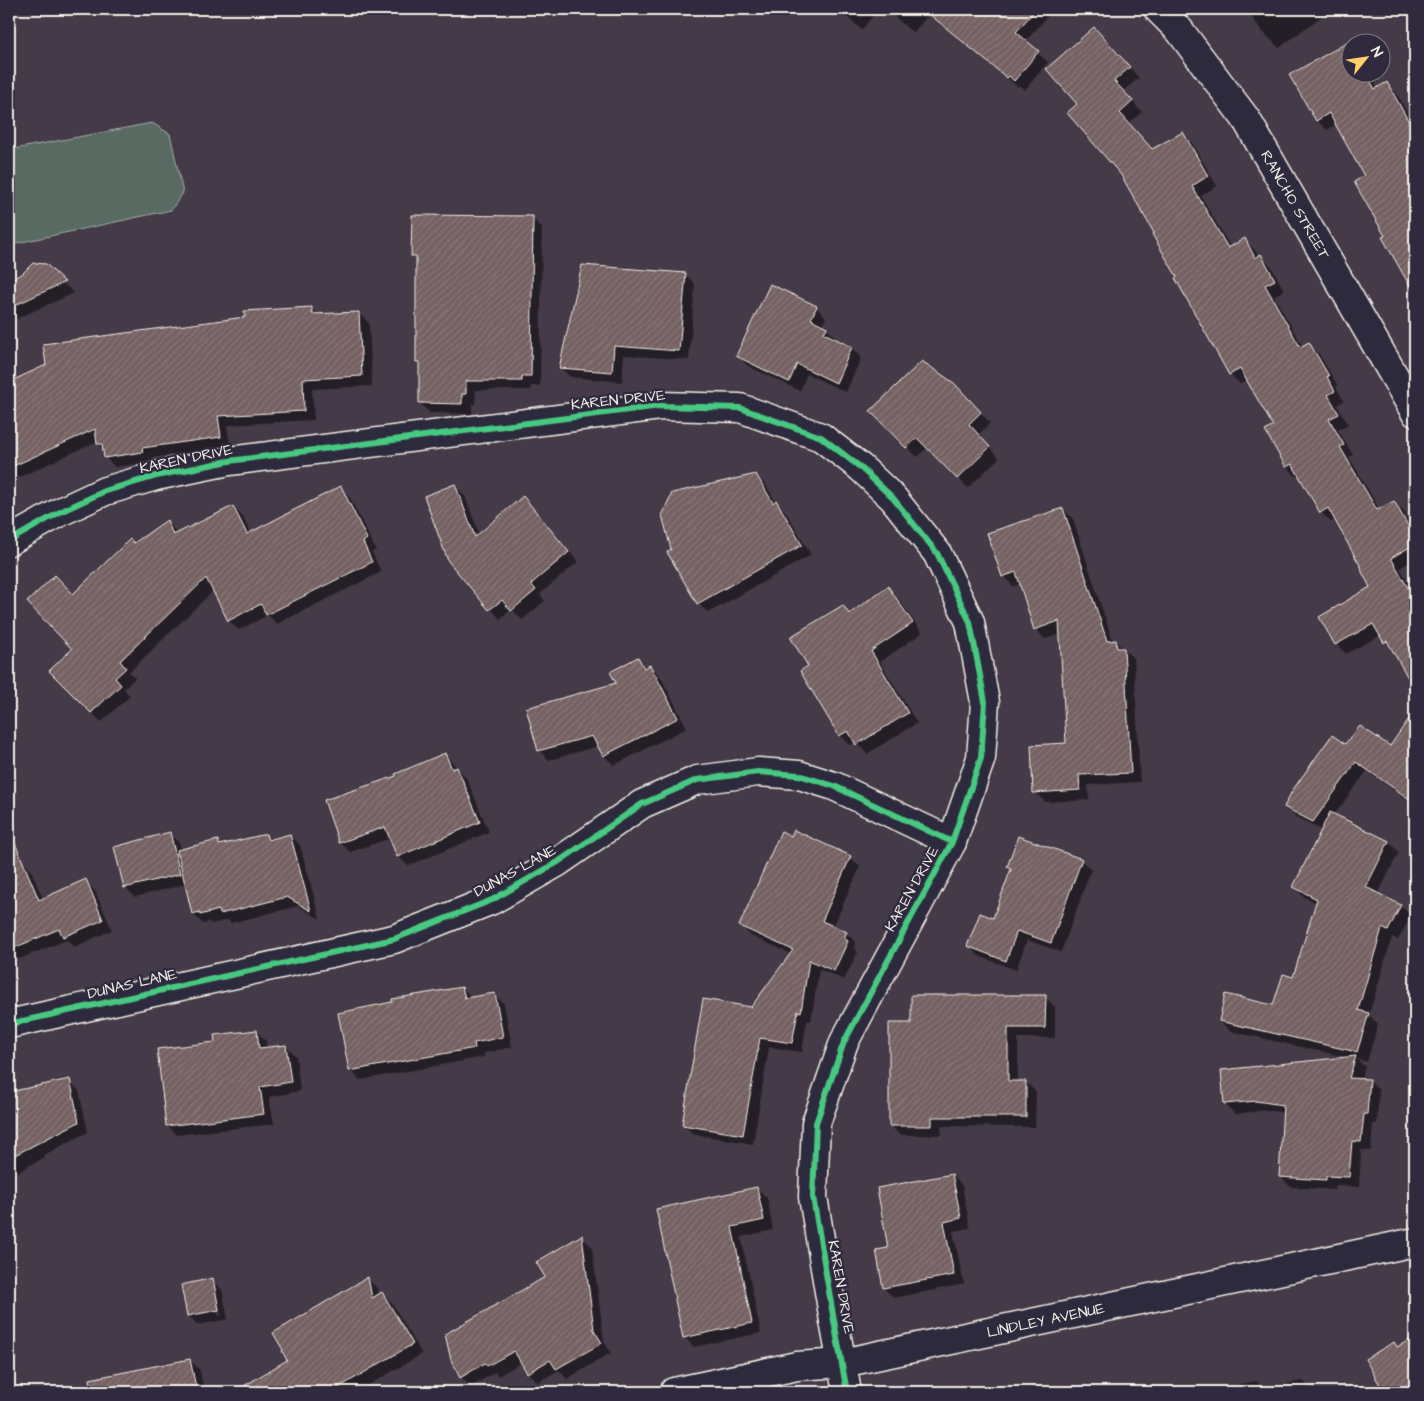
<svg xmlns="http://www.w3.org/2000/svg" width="1424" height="1401" viewBox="0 0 1424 1401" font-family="'Architects Daughter',sans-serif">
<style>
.grass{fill:#596a62;stroke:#a6aea5}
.shadow{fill:#0007;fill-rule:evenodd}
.building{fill:url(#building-hatch);stroke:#f4f1e8}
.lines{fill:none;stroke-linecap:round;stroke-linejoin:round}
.minor-casing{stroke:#f4f1e8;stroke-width:31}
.tertiary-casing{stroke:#f4f1e8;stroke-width:31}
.minor{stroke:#2f2a3d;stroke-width:28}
.tertiary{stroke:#2f2a3d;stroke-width:28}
.cycleway-casing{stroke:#2f2a3d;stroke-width:9}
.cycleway{stroke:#46c982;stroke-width:6}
.labels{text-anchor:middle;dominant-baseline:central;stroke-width:4.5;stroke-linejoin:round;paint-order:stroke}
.street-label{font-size:15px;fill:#f4f1e8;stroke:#2f2a3d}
</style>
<defs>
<pattern id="building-hatch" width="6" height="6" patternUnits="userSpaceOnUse" patternTransform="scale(1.25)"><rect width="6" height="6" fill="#756062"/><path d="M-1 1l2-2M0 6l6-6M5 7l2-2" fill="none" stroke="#897778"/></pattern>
</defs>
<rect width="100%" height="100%" fill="#443a48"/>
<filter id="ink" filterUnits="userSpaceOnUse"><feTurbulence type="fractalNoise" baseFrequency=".02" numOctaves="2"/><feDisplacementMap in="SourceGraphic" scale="10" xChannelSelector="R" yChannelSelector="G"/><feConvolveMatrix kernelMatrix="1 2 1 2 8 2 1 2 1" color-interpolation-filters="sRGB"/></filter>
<g filter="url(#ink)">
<path class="grass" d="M152,123L170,134L183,193L171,210L13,244L9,242V150Z"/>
<path class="shadow" d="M838,9H878L862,30Z
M881,9H1049L1052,11L1025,42L1048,62L1025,90L1019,85L1018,87L929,14L913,33L889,12L887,14Z
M1246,9H1324L1326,13L1279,48L1262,31Z
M1104,39L1139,78L1123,91L1142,112L1129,123L1153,150L1182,133L1192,143L1217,186L1201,196L1231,248L1245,240L1255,250L1259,257L1261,256L1271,266L1284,290L1274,296L1303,347L1309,344L1319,354L1338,386L1336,387L1344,401L1337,405L1348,424L1338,430L1353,455L1349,457L1380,510L1394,502L1404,512L1415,532V559L1400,568L1415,595V687L1395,651L1385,642L1381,635L1346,654L1336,644L1372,587L1364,569L1336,519L1331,522L1321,512L1300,475L1297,477L1287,467L1267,432L1275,427L1248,380L1240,384L1230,374L1156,233L1122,174L1078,104Z
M1352,72H1368L1378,89L1387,84L1397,94L1415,127V292L1384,238L1386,236L1366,176L1337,124L1327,130L1317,120Z
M532,218L542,228L540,386H531V390H476L475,404H472V414L430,413L420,403V365L417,362L418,261L413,256Z
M45,266L74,293L9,322V282Z
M685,274L695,284L689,360L624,355L622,382L570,377L560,367Z
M816,307L826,317L822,326L826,328L836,338L835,340L852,348L861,358L846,392L807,374L800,391L748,366L738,356Z
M311,308L319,315L359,313L369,323L372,386L312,389L314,420L227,425L230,446L152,458V462L115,467L105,457L104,450L98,444V441L9,482V383L48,365Z
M964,395L990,423L978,435L999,458L968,488L928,447L917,457L872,411Z
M756,475L766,485L776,502L786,512L811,555L708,613L698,603L672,550Z
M455,486L465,496L479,534L533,508L578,562L540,594L545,601L522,620L512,609L500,619L449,561Z
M340,488L350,498L376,550L372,552L381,572L277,624L268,615L239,630L229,621L214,590L129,672L135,678L124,689L130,696L101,722L51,671L74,649L73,595L134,545L167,522L178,534L233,507L243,517L251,533Z
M1063,509L1073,519L1113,642H1116L1134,659L1140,782L1088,785L1089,800L1045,802L1035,792L1067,744L1061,634L1045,639L1035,629L1021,584L1013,586L1003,576Z
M888,588L898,598L922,633L880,662L917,723L867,754L856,742L850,745L840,735L810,667L843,607L851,614Z
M638,658L647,668L650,666L660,676L687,728L614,765L604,756L599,746L549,760L539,750L618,684Z
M1415,713V805L1367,771L1334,815L1389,842L1399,852L1378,894L1401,906L1411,916L1398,940L1392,937L1369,1015L1378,1024L1367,1062L1357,1059L1365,1067L1361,1080H1369L1379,1090L1377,1124H1373L1371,1151L1361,1150L1359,1187L1336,1185L1335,1190L1291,1187L1281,1177L1284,1113L1267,1110L1235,1114L1225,1104L1350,1058L1230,1031L1220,1021L1274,1007L1294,978L1317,903L1304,897L1294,887L1322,830L1296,817L1286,807L1346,746L1391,748Z
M445,754L467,779L489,832L408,866L398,856L391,838L350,852L340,842L397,777Z
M170,834L180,844L181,851L217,842L222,846L266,835L271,840L290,835L300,845L320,919L298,906L231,923L228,920L211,924L209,922L203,924L193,914L186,884L135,897L125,887Z
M850,857L860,867L833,927L846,933L856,942L854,948L858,952L844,980L819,969L811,1021H807L802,1052L769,1047L753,1144L693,1134L683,1124L752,1008L792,954L751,936L741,926Z
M21,860L31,870L43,899L85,881L95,891L112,930L74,947L67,940L19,959L17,957L9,961V865Z
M1081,860L1091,870L1061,952L1027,940L1016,970L979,956L969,946L994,919L1012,870L1008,867Z
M462,988L472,998L494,994L504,1004L512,1047L484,1053V1057L360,1080L350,1070Z
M1045,997L1055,1007V1038H1018V1082H1026L1036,1092L1035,1127L941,1126L942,1135H900L890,1125Z
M256,1031L266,1041L267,1049L286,1046L296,1056L300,1091L269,1097L274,1124L177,1135L167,1125L216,1043Z
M69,1081L79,1091L88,1132L44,1155L45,1157L9,1177V1088L19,1091Z
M952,1175L962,1185L970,1228L953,1231L964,1284L894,1298L884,1288L890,1249Z
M757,1188L767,1198L773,1230L741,1237L761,1333L694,1347L684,1337L657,1210Z
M582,1237L592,1247L604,1341L611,1353L567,1379L559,1370L538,1382L528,1373L522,1362L498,1376L495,1372L471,1387L461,1377Z
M368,1279L378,1289L379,1295L382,1293L392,1303L422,1354L357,1392H268L260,1378L289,1361Z
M212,1280L222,1290L228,1319L198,1325L188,1315ZM214,1290H216L221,1316H219Z
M1415,1339V1392H1386L1367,1359L1394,1343L1398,1348Z
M190,1360L200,1370L204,1392H90L88,1381Z
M1256,1381L1264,1389L1303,1381L1314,1392H1202Z
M1029,1386L1035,1392H999Z"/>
<path class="building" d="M923,9H1036L1016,32L1039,51L1014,81L1009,76L1007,78Z
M1094,27L1130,67L1114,81L1133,101L1120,113L1152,149L1183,132L1208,176L1192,186L1228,248L1245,238L1255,258L1261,254L1275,280L1265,285L1300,347L1309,342L1329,376L1327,377L1335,391L1328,395L1339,414L1329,419L1344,445L1340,447L1377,510L1394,501L1415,538V544L1391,558L1415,600V690L1387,641L1384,643L1373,624L1335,645L1319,617L1370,587L1361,570L1362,569L1328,508L1320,513L1292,464L1286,467L1265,431L1273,426L1240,369L1229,375L1175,278L1177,277L1152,234L1154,233L1121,175L1067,113L1077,104L1046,69Z
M1352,40V72H1365L1375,89L1387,82L1415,133V295L1382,237L1385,236L1354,182L1364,176L1329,113L1316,121L1289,75Z
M412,215L533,216L531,376H522V381H466V394H462V404L419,403V362H416V256H411Z
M33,263L46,264L65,282L9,308V280L22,274Z
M582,265L686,273L679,351L614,346L612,372L559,368Z
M770,284L817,306L811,319L827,327L824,333L852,347L836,383L797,364L789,382L736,356Z
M312,307V314L359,312L362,376L303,379L304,411L218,416L221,437L142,448L143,452L104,458L102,444H97L95,429L9,468V382L46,365L43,344L245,317L244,311Z
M922,361L954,383L981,412L969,424L990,447L957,479L917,438L906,448L870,411Z
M756,474L773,503L776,500L802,545L697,604L667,552L671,549L662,515L672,493Z
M455,484L475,537L523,496L569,552L531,584L536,590L511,611L502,600L489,610L448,561L424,496Z
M341,486L367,539L363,542L372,562L266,615L261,604L228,621L206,578L120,661L126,668L115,678L121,685L91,713L49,671L72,649L27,602L55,575L73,594L130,539L134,543L167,520L173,535L233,506L247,534Z
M1063,508L1107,641L1116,640L1117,648H1124L1131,773L1079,775L1080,790L1033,793L1031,745L1066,743L1059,621L1034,630L1016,572L1002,577L987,533Z
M888,586L913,623L871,651L908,713L856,745L848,731L839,736L800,671L808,666L790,637L843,605L849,614Z
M638,657L644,668L650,665L678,718L603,756L592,736L538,751L526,708L616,683L610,672Z
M1415,710V803L1356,762L1313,822L1284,807L1292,791L1332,735L1345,744L1360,726L1390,746Z
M445,753L452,769L457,767L480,822L397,857L385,827L339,843L324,800L396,776L395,774Z
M1330,812L1389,841L1366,887L1401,905L1388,931L1382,928L1358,1010L1369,1013L1357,1052L1219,1021L1225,994L1273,1005L1283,974L1293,977L1317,899L1293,887Z
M9,829L39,900L86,879L103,920L63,937L59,929L9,950Z
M794,830L851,856L822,921L847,932L844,938L848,941L834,971L809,960L801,1012L798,1011L792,1043L760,1038L743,1135L682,1125L703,999L751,1007L793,950L739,926L781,831L791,836Z
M170,832L180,874L124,888L114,847Z
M266,834L268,840L290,834L311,911L287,897L220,914L219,910L200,915V912L192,914L177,850L218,840L219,845Z
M1018,836L1082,859L1051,943L1017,931L1006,961L967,946L980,913L993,918L1011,869L1007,867Z
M462,987L465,998L495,993L503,1037L474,1043L475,1048L349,1071L338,1013L392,1002V999Z
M911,995H1046L1045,1028H1008V1081H1026V1117H932V1126H889V1023H911Z
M257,1030L259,1048L286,1045L291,1082L260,1087L264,1114L166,1126L157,1049L215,1042L214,1035Z
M1356,1056L1349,1078L1370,1079L1367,1114H1364L1361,1142L1352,1141L1349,1177L1326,1176V1180L1279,1177L1283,1105L1256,1101L1224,1104L1221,1070Z
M70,1079L79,1122L9,1158V1092Z
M952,1174L961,1218L944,1222L954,1275L883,1288L876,1250L888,1248L877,1188Z
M757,1187L764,1220L732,1227L752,1323L683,1338L656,1209Z
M582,1235L594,1330L602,1343L556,1369L550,1360L527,1373L514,1351L487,1366L485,1363L460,1378L451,1360L445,1334L545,1277L536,1262Z
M368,1277L372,1298L382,1292L413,1344L331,1392H234L287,1360L282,1351L283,1350L273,1333Z
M213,1278L219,1310L187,1316L181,1285Z
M1415,1337V1392H1384L1365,1359L1394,1342L1397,1347Z
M190,1359L197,1392H91L90,1379Z"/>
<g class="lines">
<g class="minor-casing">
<g id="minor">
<path id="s1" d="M1158,9L1180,31L1246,119L1415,412"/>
<path d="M9,541L60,512L105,491L156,476L229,461L660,406L740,408L821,437L860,467L893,498L937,553L970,622L985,702L981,758L952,842L844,1042L816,1123L813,1197L834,1321L847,1392"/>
<path d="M9,1024L394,939L492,900L558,862L642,804L697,780L758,772L799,775L834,786L952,842"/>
</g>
</g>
<g class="tertiary-casing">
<g id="tertiary">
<path id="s2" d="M674,1392L797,1366L842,1363L1415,1242"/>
</g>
</g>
<use href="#minor" class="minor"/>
<use href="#tertiary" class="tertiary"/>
<g class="cycleway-casing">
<path id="cycleway" d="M9,541L60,512L105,491L156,476L229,461L660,406L740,408L821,437L860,467L893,498L937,553L970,622L985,702L981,758L952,842L844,1042L816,1123L813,1197L834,1321L847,1392
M9,1024L394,939L492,900L558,862L642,804L697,780L758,772L799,775L834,786L952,842"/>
</g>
<use href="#cycleway" class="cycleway"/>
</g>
</g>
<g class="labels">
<g class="street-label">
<text stroke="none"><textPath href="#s1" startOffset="240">RANCHO STREET</textPath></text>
<text transform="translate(618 400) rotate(-6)">KAREN DRIVE</text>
<text transform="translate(186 459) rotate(-12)">KAREN DRIVE</text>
<text transform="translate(515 871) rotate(-29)">DUNAS LANE</text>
<text transform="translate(912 889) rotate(-61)">KAREN DRIVE</text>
<text transform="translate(132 984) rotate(-13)">DUNAS LANE</text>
<text transform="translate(841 1287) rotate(80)">KAREN DRIVE</text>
<text stroke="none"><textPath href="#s2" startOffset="379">LINDLEY AVENUE</textPath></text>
</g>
</g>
<rect width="1424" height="1401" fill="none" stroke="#2f2a3d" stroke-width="30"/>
<rect x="15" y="15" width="1394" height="1371" fill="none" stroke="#f4f1e8" stroke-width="2" filter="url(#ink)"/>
<g transform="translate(1366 58) rotate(60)"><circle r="24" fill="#2f2a3d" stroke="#7e7a81"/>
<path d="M0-4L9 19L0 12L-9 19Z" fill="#ffd166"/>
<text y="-8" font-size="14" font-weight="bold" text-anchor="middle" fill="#f4f1e8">N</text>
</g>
</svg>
